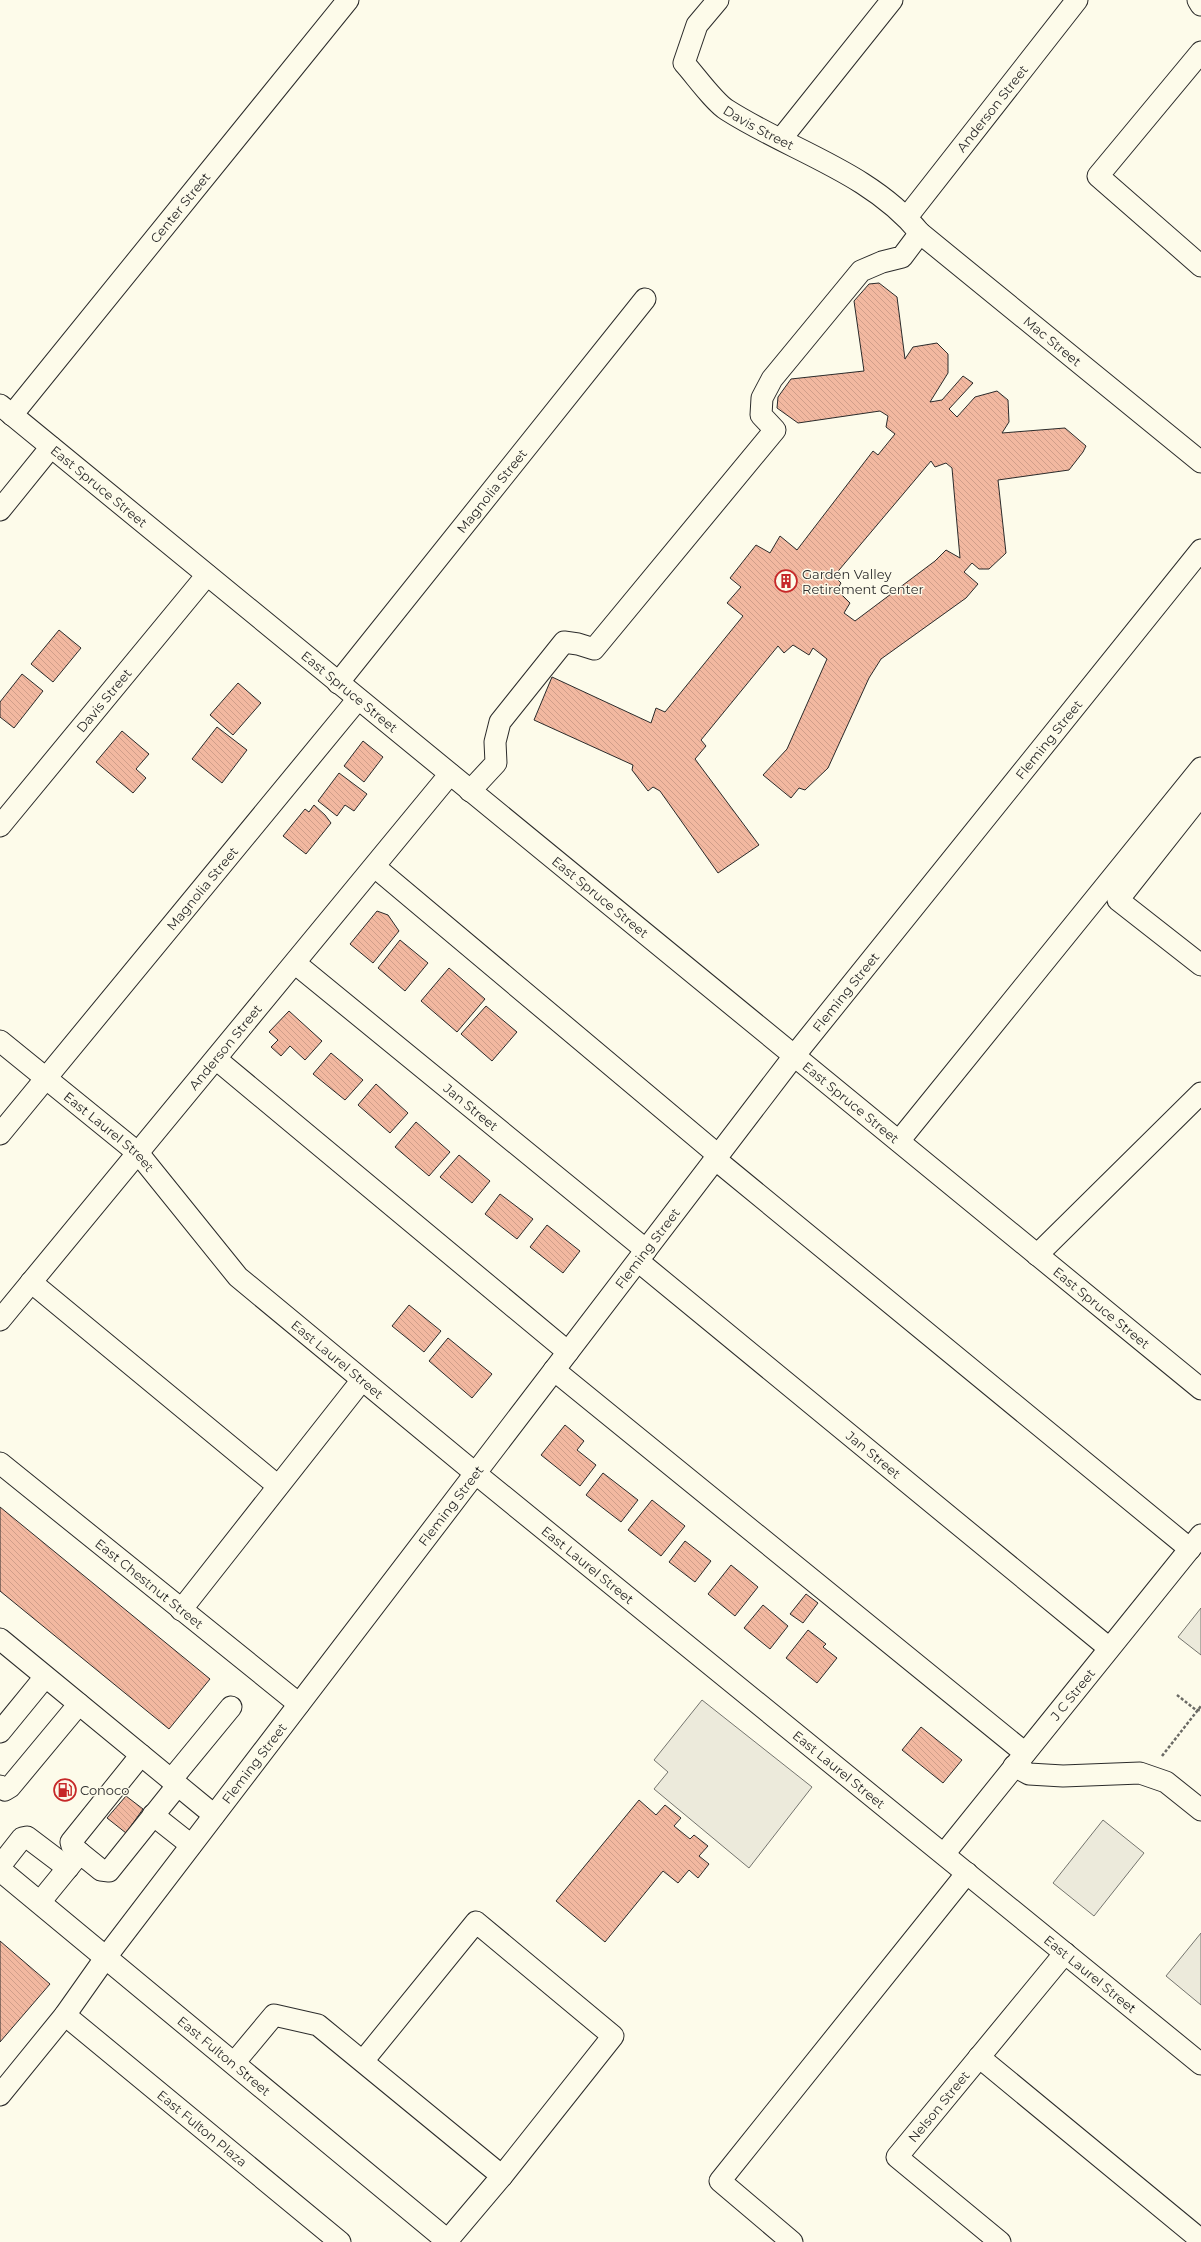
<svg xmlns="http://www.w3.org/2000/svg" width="1201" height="2242" viewBox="0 0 1201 2242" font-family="Montserrat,sans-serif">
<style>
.parking{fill:#eceadb;stroke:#74746e}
.building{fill:url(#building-back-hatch);stroke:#2b2b2b;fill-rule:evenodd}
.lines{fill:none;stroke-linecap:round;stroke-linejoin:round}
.minor-casing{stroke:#2b2b2b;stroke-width:23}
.major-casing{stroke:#2b2b2b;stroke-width:24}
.path{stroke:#6a6964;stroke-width:2.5;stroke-dasharray:3 2;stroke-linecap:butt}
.minor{stroke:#fdfbea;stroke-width:21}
.major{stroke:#fdfbea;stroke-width:22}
.labels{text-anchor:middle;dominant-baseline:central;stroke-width:3;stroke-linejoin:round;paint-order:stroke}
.street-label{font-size:13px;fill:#2b2b2b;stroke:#fdfbea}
.poi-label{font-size:13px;fill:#2b2b2b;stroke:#fdfbea;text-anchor:start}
</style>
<defs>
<pattern id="building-back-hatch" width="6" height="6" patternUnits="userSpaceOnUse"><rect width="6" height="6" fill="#f2b8a0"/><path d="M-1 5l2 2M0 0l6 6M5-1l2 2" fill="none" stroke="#d09e8a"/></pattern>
</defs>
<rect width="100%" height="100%" fill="#fdfbea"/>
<path class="parking" d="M1201,1608V1655L1178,1637Z
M702,1700L812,1787L749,1868L654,1789L668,1772L654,1760Z
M1103,1820L1144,1853L1094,1916L1053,1883Z
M1201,1933V2005L1166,1976Z"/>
<path class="building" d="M879,283L897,297L905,359L913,347L937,343L948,354V373L930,402L942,400L963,376L973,383L949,409L957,417L975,397L997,391L1008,400L1009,422L1002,433L1065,428L1086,446L1083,452L1069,470L998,480L1006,553L989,569H979L972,563L964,572L978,584L966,598L881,659L869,678L828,768L805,790L799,788L791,798L763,775L787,749L827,659L813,648L809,655L793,645L784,653L778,646L701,740L706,746L695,759L759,845L718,873L660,791L653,787L648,791L632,770L633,765L534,720L552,677L651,723L656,708L665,712L743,616L727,603L741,587L730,578L756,545L770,553L780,536L797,550L873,451L878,455L895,434L886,427L888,416L880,411L798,423L777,408L778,397L791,379L864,371L854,301L869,284ZM931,461L935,467L946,463L952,468L960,558L946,550L935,561L855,621L844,613L850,603L837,590L841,583L834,576Z
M59,630L81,648L53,682L31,664Z
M22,674L43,691L14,728L0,717V702Z
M238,683L261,703L233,735L210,715Z
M217,727L247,750L222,783L192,759Z
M122,731L149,754L136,769L146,778L133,793L96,762Z
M363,741L383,757L364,782L344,766Z
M339,773L367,794L354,811L345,805L337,816L318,801Z
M314,805L325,815L331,823L306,854L283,836L305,809L309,812Z
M377,911L388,915L399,931L373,963L350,944Z
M400,940L428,963L405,991L378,968Z
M449,968L485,999L457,1032L421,1001Z
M486,1006L517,1032L492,1061L461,1034Z
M289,1011L322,1041L305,1060L290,1046L281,1056L271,1047L278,1040L269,1032Z
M331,1053L363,1080L345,1100L313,1074Z
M376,1084L408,1113L390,1133L358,1105Z
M416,1122L450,1152L429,1176L395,1147Z
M459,1155L490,1181L472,1203L440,1177Z
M500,1194L533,1219L517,1239L485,1214Z
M547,1225L580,1251L563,1273L530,1247Z
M409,1305L441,1331L424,1352L392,1326Z
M448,1338L492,1374L472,1398L429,1361Z
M565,1425L584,1441L577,1450L596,1465L580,1486L541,1455Z
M603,1473L638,1500L621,1522L586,1495Z
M652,1500L685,1526L661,1556L628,1530Z
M0,1507L210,1679L169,1729L0,1591Z
M685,1541L711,1561L695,1582L669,1562Z
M731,1565L758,1587L735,1616L708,1594Z
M806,1594L818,1603L803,1623L790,1614Z
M763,1605L788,1626L770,1649L744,1628Z
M808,1630L826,1644L823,1647L837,1658L817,1683L786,1658Z
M921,1727L962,1760L943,1783L902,1750Z
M126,1796L143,1809L126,1833L107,1818Z
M639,1800L656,1815L665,1805L681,1818L674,1826L690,1839L694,1835L708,1846L699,1856L709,1864L698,1878L689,1870L678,1883L663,1871L605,1942L556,1901Z
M0,1941L50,1984L0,2042Z"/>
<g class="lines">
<g class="minor-casing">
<g id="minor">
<path id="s1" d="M718,0L697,25L684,63C695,75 714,102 727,110C791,151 870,172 920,233L1201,462"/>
<path d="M1198,0L1201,5"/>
<path d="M1201,52L1098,176L1201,266"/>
<path d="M781,139L892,0"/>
<path id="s2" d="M907,217L1077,0"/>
<path id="s3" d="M0,405L1201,1389"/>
<path id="s4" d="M12,415L348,0"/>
<path d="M0,510L51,447"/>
<path id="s5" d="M338,683L645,299"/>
<path d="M470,791L496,763L495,742L500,722L564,642L578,644L594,649L775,430L761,415L762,398L772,379L861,271L882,262L902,257L920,233"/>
<path d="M1201,795L1118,900L1201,965"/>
<path id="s6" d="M0,826L207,575"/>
<path d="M375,867L718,1155"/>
<path id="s7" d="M296,964L646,1250"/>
<path id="s8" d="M0,1041L138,1153L238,1277L475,1473L1201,2064"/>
<path d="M216,1059L568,1352"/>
<path id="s9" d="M0,1134L358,699"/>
<path d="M899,1141L1201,768"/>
<path d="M715,1159L1190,1549"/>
<path d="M1037,1255L1201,1093"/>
<path id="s10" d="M638,1261L1109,1648"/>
<path d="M31,1282L278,1486"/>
<path id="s11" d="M0,1320L450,774"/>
<path d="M554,1370L1025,1753"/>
<path id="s12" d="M0,1463L299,1704"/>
<path d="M181,1610L362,1380"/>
<path d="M0,1639L214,1815"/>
<path d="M0,1732L45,1677"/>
<path d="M1014,1766L1029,1774L1063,1776L1140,1773L1166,1782L1201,1810"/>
<path d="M171,1780L231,1707"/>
<path d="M0,1786L5,1790L10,1787L79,1704"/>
<path d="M153,1815L191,1845"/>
<path d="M80,1853L72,1846L71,1842L141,1755"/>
<path id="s13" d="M944,1854L1201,1535"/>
<path d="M0,1866L22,1838L27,1837L68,1868"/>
<path d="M40,1902L80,1853L101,1870L109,1871L177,1786"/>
<path id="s14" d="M65,2015L340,2242"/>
<path d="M979,2057L1201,2240"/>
<path d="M363,2061L476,1922L613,2036L502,2176"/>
<path d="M234,2063L274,2015L318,2025L502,2176L447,2241"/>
<path id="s15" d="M0,2095L65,2015L106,1957L794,1056L1201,550"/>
<path d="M792,2242L720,2181L967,1873"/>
<path id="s16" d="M1000,2242L897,2157L1065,1953"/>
</g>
</g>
<g class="major-casing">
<g id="major">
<path id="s17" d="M0,1870L449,2242"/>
</g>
</g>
<path class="path" d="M1177,1695L1196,1710H1201
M1162,1756L1201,1706"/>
<use href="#minor" class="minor"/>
<use href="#major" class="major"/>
</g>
<defs>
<g id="building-ring" transform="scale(1.15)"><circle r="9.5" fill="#fdfbea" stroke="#c62828" stroke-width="1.5"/><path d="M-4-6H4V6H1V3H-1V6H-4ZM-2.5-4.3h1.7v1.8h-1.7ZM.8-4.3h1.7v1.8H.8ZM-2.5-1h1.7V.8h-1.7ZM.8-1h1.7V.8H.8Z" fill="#c62828"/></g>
<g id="fuel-ring" transform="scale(1.15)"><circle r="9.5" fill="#fdfbea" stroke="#c62828" stroke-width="1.5"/><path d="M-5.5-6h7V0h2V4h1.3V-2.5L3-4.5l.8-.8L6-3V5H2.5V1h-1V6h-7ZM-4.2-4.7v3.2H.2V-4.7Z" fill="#c62828"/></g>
</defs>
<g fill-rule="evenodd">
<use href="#building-ring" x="786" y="581"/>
<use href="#fuel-ring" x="65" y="1790"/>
</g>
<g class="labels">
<g class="street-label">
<text stroke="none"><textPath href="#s2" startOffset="138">Anderson Street</textPath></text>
<text stroke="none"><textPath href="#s1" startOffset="173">Davis Street</textPath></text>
<text stroke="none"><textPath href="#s4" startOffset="267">Center Street</textPath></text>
<text stroke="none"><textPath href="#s1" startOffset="538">Mac Street</textPath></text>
<text stroke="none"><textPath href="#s3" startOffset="128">East Spruce Street</textPath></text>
<text stroke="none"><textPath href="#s5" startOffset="246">Magnolia Street</textPath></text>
<text stroke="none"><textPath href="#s3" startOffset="452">East Spruce Street</textPath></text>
<text stroke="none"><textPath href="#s6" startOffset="163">Davis Street</textPath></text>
<text stroke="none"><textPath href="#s15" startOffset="1714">Fleming Street</textPath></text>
<text stroke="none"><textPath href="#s9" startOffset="318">Magnolia Street</textPath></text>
<text stroke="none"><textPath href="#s3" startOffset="776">East Spruce Street</textPath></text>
<text stroke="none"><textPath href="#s15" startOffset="1390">Fleming Street</textPath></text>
<text stroke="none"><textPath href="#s11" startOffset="354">Anderson Street</textPath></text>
<text stroke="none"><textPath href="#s3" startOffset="1100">East Spruce Street</textPath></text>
<text stroke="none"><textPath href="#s7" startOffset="226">Jan Street</textPath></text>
<text stroke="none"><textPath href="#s8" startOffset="142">East Laurel Street</textPath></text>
<text stroke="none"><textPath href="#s15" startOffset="1066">Fleming Street</textPath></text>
<text stroke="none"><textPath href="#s3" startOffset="1424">East Spruce Street</textPath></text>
<text stroke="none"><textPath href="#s8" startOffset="466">East Laurel Street</textPath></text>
<text stroke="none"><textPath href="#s10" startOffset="305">Jan Street</textPath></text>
<text stroke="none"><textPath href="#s15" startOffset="742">Fleming Street</textPath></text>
<text stroke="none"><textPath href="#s8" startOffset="790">East Laurel Street</textPath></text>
<text stroke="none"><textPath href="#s12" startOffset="192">East Chestnut Street</textPath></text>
<text stroke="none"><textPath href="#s13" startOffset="205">J C Street</textPath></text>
<text stroke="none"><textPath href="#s15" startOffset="418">Fleming Street</textPath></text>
<text stroke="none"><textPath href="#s8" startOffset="1114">East Laurel Street</textPath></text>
<text stroke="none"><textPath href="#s8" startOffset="1438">East Laurel Street</textPath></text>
<text stroke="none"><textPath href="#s17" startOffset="291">East Fulton Street</textPath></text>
<text stroke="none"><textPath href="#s16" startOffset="199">Nelson Street</textPath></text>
<text stroke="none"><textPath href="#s14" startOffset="178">East Fulton Plaza</textPath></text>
</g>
<g class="poi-label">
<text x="802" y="574">Garden Valley<tspan x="802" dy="15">Retirement Center</tspan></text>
<text x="80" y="1790">Conoco</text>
</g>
</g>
</svg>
